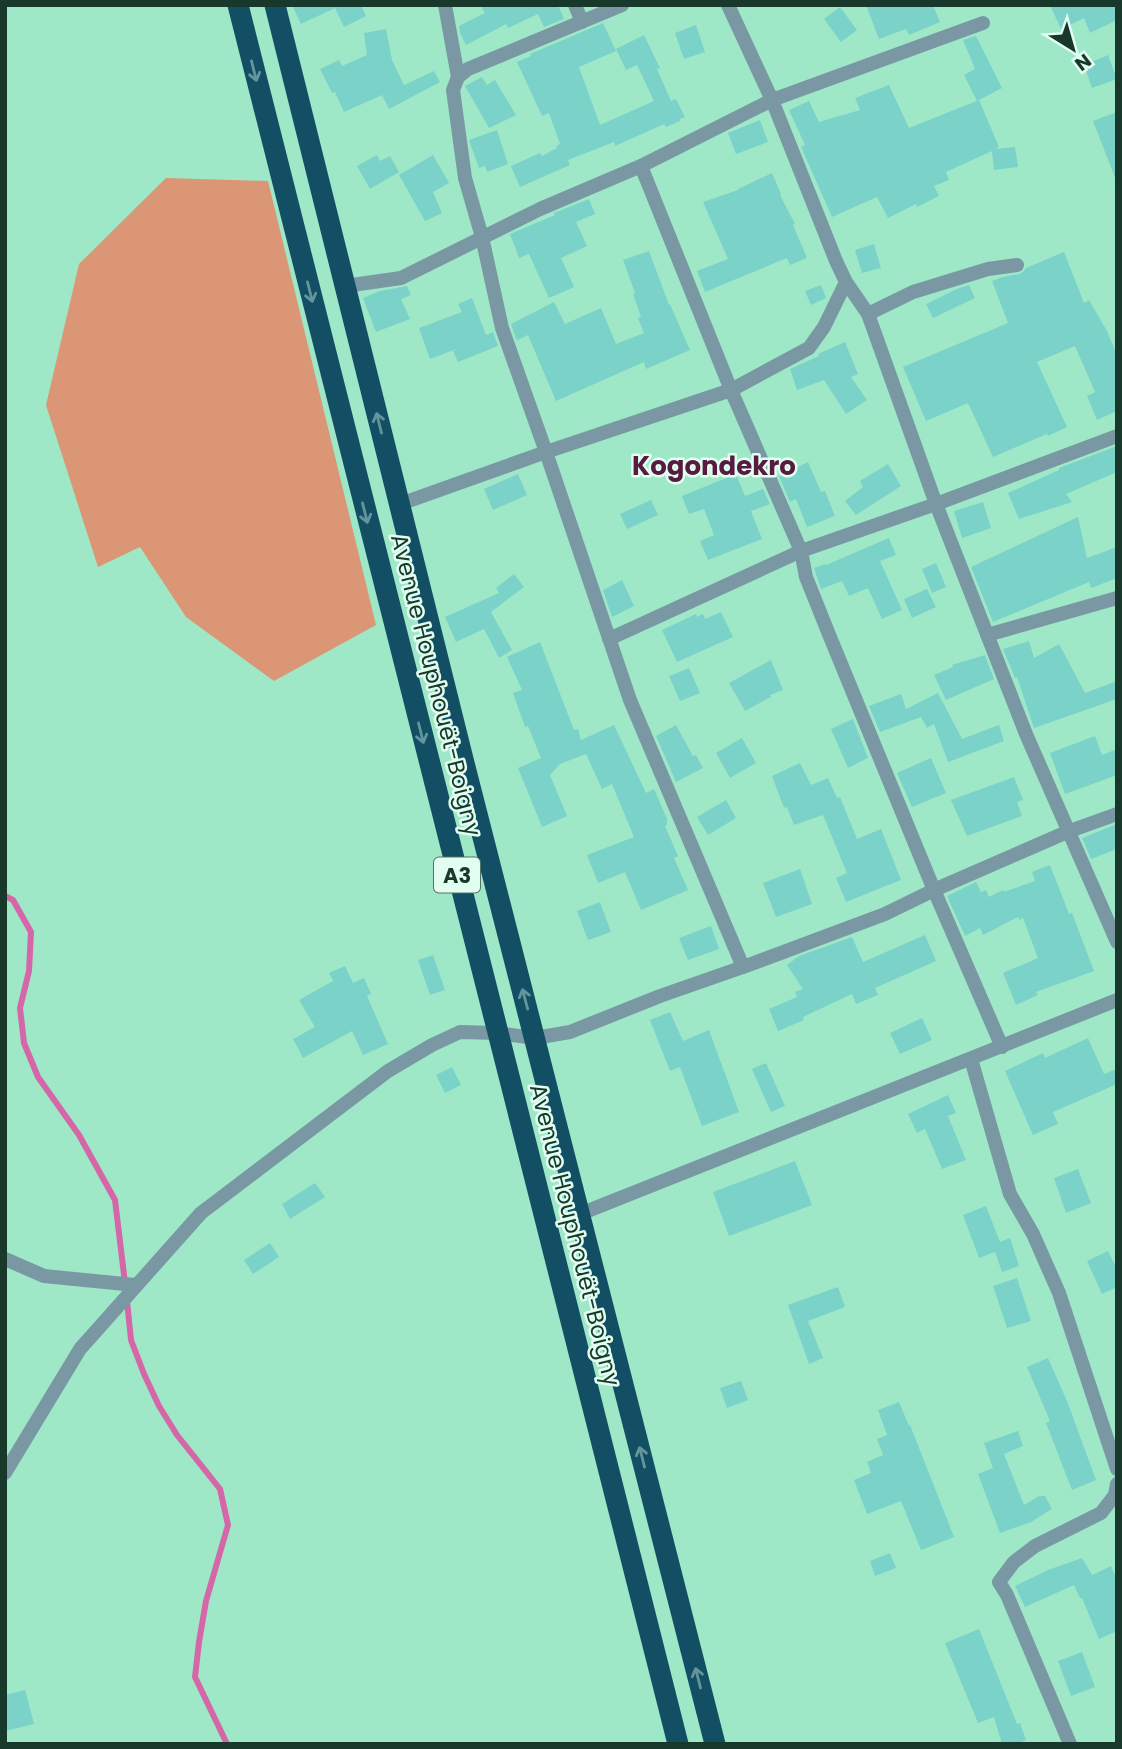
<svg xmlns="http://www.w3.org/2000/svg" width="1122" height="1749" viewBox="0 0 1122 1749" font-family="Poppins,sans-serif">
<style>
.green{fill:#db9676}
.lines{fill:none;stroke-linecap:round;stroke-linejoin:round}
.stream{stroke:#d567a8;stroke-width:6}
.building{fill:#7bd2c8}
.street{stroke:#7a98a4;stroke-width:14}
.highway{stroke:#124f64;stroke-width:21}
.oneway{stroke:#65959c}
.labels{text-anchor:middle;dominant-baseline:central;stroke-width:5;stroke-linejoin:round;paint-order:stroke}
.shield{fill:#e2fef1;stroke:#557367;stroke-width:2}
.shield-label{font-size:21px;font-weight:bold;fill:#19382c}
.street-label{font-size:23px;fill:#19382c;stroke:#e2fef1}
.quarter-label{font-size:26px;font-weight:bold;fill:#571b40;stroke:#e2fef1}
</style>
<rect width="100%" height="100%" fill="#9ee8c8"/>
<path class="green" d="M166,178L268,181L376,625L274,681L186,617L140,547L98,567L46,405L79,264Z"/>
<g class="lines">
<path class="stream" d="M5,896L13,900L31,932L29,971L20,1008L24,1043L38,1077L79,1135L115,1200L125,1283
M127,1301L131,1340L144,1374L159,1406L177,1435L220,1489L228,1525L206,1601L199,1642L195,1677L227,1744"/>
</g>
<path class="building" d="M292,5H361L366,16L344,27L335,8L301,24Z
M480,5H558L564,19L544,27L538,14L508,28L506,24L466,45L460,33L459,26L485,13Z
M866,5H933L940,22L909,35L906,29L879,39Z
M1050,5H1117V20L1090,33L1084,18L1061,29Z
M840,7L857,30L841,42L824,19Z
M603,23L616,51L579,67L600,125L654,101L637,65L626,70L616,49L644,35L660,68L657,69L671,101L676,99L685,117L680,119V121L666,127L664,124L615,146L614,142L568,160L570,165L520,187L511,166L540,153L542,156L557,148L556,146L560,144L549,113L542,116L517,62L531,56L530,54Z
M696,25L705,52L684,59L675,33Z
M386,29L392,60L404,85L434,71L440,82L389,109L382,95L344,112L335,92L332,93L320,69L339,60L342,66L367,55L364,33Z
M976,36L1002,88L977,101L964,75L975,69L963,40Z
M1108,55L1117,79L1092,88L1084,65Z
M482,77L487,85L495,80L516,115L489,128L465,86Z
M889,85L909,128L979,100L999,147L995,149L1015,147L1018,167L994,170L992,151L946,172L949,180L934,186L939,196L917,207L916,204L888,218L877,197L832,217L801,147L805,145L789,110L809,101L819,122L860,110L855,98Z
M1117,112V180H1116L1093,121Z
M760,120L768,142L736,154L728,133Z
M497,130L508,164L487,172L485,166L479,168L469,140Z
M377,155L380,161L390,156L399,172L370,189L357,166Z
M433,155L449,183L433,192L442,213L425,221L399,175Z
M772,173L781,194L780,195L795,224L793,225L807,258L790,265L787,258L705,292L697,271L728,259L703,202L738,190V189Z
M589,199L595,214L576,222L587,246L561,258L574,287L549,298L529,254L519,258L510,234L555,215L554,213Z
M874,244L881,268L862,273L855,250Z
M649,251L669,305L670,304L690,350L646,369L644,362L556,401L528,335L518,340L516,339L511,324L554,302L565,324L601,308L616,344L644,333L638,318L641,317L633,294L635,293L623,260Z
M1064,252L1084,303L1089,300L1107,331L1117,355V411L1097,420L1087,396L1095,392L1075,346L1037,362L1067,427L1048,436L1047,434L993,457L968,403L926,421L903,367L1008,323L992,281L1003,277L1019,274L1023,272L1026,268Z
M821,285L826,298L811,305L805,291Z
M969,285L975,298L933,318L926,304L959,288Z
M407,286L411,295L401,299L410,319L376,332L363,298L380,291Z
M472,298L486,335L493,332L498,346L458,362L453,351L459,348L430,359L419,328L462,312L458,304Z
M845,342L858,374L851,377L867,400L846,414L824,380L797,390L790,369L819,356L818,354Z
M1117,446V472L1066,494L1072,502L1019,519L1008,493L1059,470V468Z
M808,462L821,492L825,491L835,516L807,527L796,499L790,502L779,476Z
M888,464L901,486L856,515L845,501L863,487L860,481Z
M518,474L527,495L493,510L484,489Z
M736,474L745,496L763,489L770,504L751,511L762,539L708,560L700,541L714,535L704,509L689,514L682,496Z
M651,500L658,515L627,529L620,514Z
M983,502L991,528L962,538L954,511Z
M1078,517L1087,558L1117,547V578L1091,588L1089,582L993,622L971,567Z
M889,538L896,555L880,561L902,610L882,619L868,588L849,596L842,581L821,589L814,568L826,564V565Z
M936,563L946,587L932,593L922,569Z
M514,574L524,587L491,612L512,650L499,658L484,629L456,642L445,617L499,593L496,588Z
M622,580L634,606L612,617L603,590Z
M927,589L936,607L912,618L904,599Z
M721,612L733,637L677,662L662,630L696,614L697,617L703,614L705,619Z
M1029,641L1034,658L1059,644L1085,693L1117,681V699L1034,728L1017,677L1015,678L1003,649Z
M540,642L574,730L578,729L581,740L614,725L646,793L654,789L667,819V825L665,826L678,856L674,858L688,890L641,910L625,872L598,883L587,855L634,837L612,784L602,789L586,754L560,764L550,775L567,816L542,827L518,768L541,758L528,726L525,727L513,693L522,690L507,657Z
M985,655L994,679L946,700L934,675L953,667L952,665Z
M771,660L783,690L770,695L771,697L745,711L729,683Z
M689,668L700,693L680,701L669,676Z
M938,693L962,739L999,725L1004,741L948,762L934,724L927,728L921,717L880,732L869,706L901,694L906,709Z
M853,719L868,758L848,768L831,729Z
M676,725L693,756L696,755L703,768L676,782L656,736Z
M1095,736L1102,755L1117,749V775L1065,794L1050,753Z
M742,738L756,763L730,778L716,753Z
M931,758L946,793L912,807L897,773Z
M800,763L811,785L828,778L837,798L840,797L857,839L881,829L901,880L846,902L836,878L847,873L823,815L794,825L787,807L784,808L772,776Z
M1014,777L1023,800L1017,802L1022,816L967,836L951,800Z
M726,800L736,818L708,835L697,817Z
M1117,824V849L1091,859L1082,838Z
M1050,865L1069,914L1072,913L1094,971L1036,992L1038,995L1016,1005L1003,973L1038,958L1023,918L1019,920L1018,917L983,935L980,928L965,936L947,896L976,882L981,892L986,890L989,897L1003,890L1004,892L1035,881L1032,872Z
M800,869L812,904L776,917L763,883Z
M600,902L611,932L588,940L577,911Z
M711,926L719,949L688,960L679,938Z
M925,935L936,961L875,988L878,995L856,1004L852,994L803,1017L804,1020L778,1031L769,1009L797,997L795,992L803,989L787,965L799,956L852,937L863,962Z
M433,955L445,990L430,995L418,960Z
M345,966L353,983L364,978L371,994L367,996L388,1044L363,1055L352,1031L303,1058L293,1039L315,1027L299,1000L333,981L329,973Z
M670,1012L683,1041L709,1030L739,1112L702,1126L680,1067L670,1071L650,1020Z
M922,1018L932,1040L900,1054L890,1033Z
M1088,1038L1104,1074L1117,1069V1084L1053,1112L1058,1124L1033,1135L1005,1071L1043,1053L1045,1058Z
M766,1063L785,1106L771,1112L752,1069Z
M452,1067L461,1085L445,1093L436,1075Z
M948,1095L956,1113L948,1116L966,1160L942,1169L925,1129L917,1133L908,1114Z
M795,1161L812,1205L729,1236L713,1192Z
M1078,1169L1091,1203L1066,1213L1054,1178Z
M315,1183L325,1197L290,1219L282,1204Z
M986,1206L1000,1242L1010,1238L1019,1266L1002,1272L995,1252L979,1258L963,1215Z
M270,1243L279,1257L253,1274L244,1260Z
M1108,1251L1117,1269V1287L1102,1294L1087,1261Z
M1017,1278L1031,1321L1007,1328L993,1286Z
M838,1287L845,1307L808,1321L823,1358L809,1364L788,1305Z
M1048,1358L1067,1401L1096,1480L1072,1490L1046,1423L1050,1421L1027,1367Z
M741,1381L748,1400L727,1408L720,1388Z
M899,1402L909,1426L910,1425L954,1537L921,1550L901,1501L867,1514L854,1480L871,1473L867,1462L883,1455L877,1439L887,1435L878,1410Z
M1018,1431L1023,1446L1004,1454L1024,1505L1039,1496H1045L1052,1509L1031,1522L1000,1533L978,1474L993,1468L984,1443Z
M890,1553L896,1568L875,1576L870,1561Z
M1082,1558L1092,1575L1111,1566L1117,1580V1631L1099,1639L1082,1598H1080L1074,1585L1025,1607L1015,1586L1048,1570Z
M979,1629L1017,1724L1020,1723L1026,1740L1015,1744H1002L994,1717L978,1723L945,1643Z
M1082,1652L1095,1687L1071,1696L1058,1661Z
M25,1690L34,1724L5,1731V1695Z"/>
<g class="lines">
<path class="street" d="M445,5L458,77
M575,5L582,22
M622,5L468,69L458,77L453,90L465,178L482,237L502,328L546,452L630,700L743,967
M728,5L772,100L836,261L846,282L868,314L936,504L1026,734L1117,942
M641,166L731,390L801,551L806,577L828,632L934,890L1002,1047
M345,286L401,278L540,209L641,166L772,100L983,23
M868,314L913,292L988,269L1017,265
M400,504L546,452L731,390L809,348L824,327L846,282
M987,635L1117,598
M609,639L801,551L936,504L1117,436
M971,1059L1010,1194L1033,1234L1059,1293L1117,1469
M580,1214L1117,1000
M5,1259L44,1276L135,1285
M5,1473L80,1349L201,1213L388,1071L432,1045L460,1032L497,1033L535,1038L570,1032L660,996L743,967L885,914L934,890L1067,832L1117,814
M1070,1744L1007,1595L999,1582L1014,1562L1035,1546L1101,1513L1115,1495L1117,1484"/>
<path class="highway" d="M238,5L678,1744
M275,5L464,763L715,1744"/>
</g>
<defs><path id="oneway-shaft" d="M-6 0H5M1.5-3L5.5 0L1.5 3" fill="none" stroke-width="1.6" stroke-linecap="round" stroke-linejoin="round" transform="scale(1.75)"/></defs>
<g class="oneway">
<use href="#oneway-shaft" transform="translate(254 71) rotate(76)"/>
<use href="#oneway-shaft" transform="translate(310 292) rotate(76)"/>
<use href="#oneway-shaft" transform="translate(379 423) rotate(-104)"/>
<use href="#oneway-shaft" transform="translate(365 513) rotate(76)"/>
<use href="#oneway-shaft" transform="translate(421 733) rotate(76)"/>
<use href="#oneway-shaft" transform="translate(525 999) rotate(-105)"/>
<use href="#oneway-shaft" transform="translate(642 1457) rotate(-104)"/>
<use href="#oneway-shaft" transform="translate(698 1678) rotate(-104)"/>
</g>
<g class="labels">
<rect class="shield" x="434" y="857.5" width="46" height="35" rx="5"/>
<g class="shield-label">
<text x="457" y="875">A3</text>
</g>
<g class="street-label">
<text transform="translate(436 685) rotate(76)">Avenue Houphouët-Boigny</text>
<text transform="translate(575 1235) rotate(76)">Avenue Houphouët-Boigny</text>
</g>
<g class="quarter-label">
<text x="714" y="466">Kogondekro</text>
</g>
</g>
<rect width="1122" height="1749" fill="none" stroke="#19382c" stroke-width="14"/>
<g transform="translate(1073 49) rotate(143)" stroke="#e2fef1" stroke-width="5" paint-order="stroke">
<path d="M0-5L12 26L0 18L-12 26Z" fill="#19382c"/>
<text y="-10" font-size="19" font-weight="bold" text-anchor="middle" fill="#19382c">N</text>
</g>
</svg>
